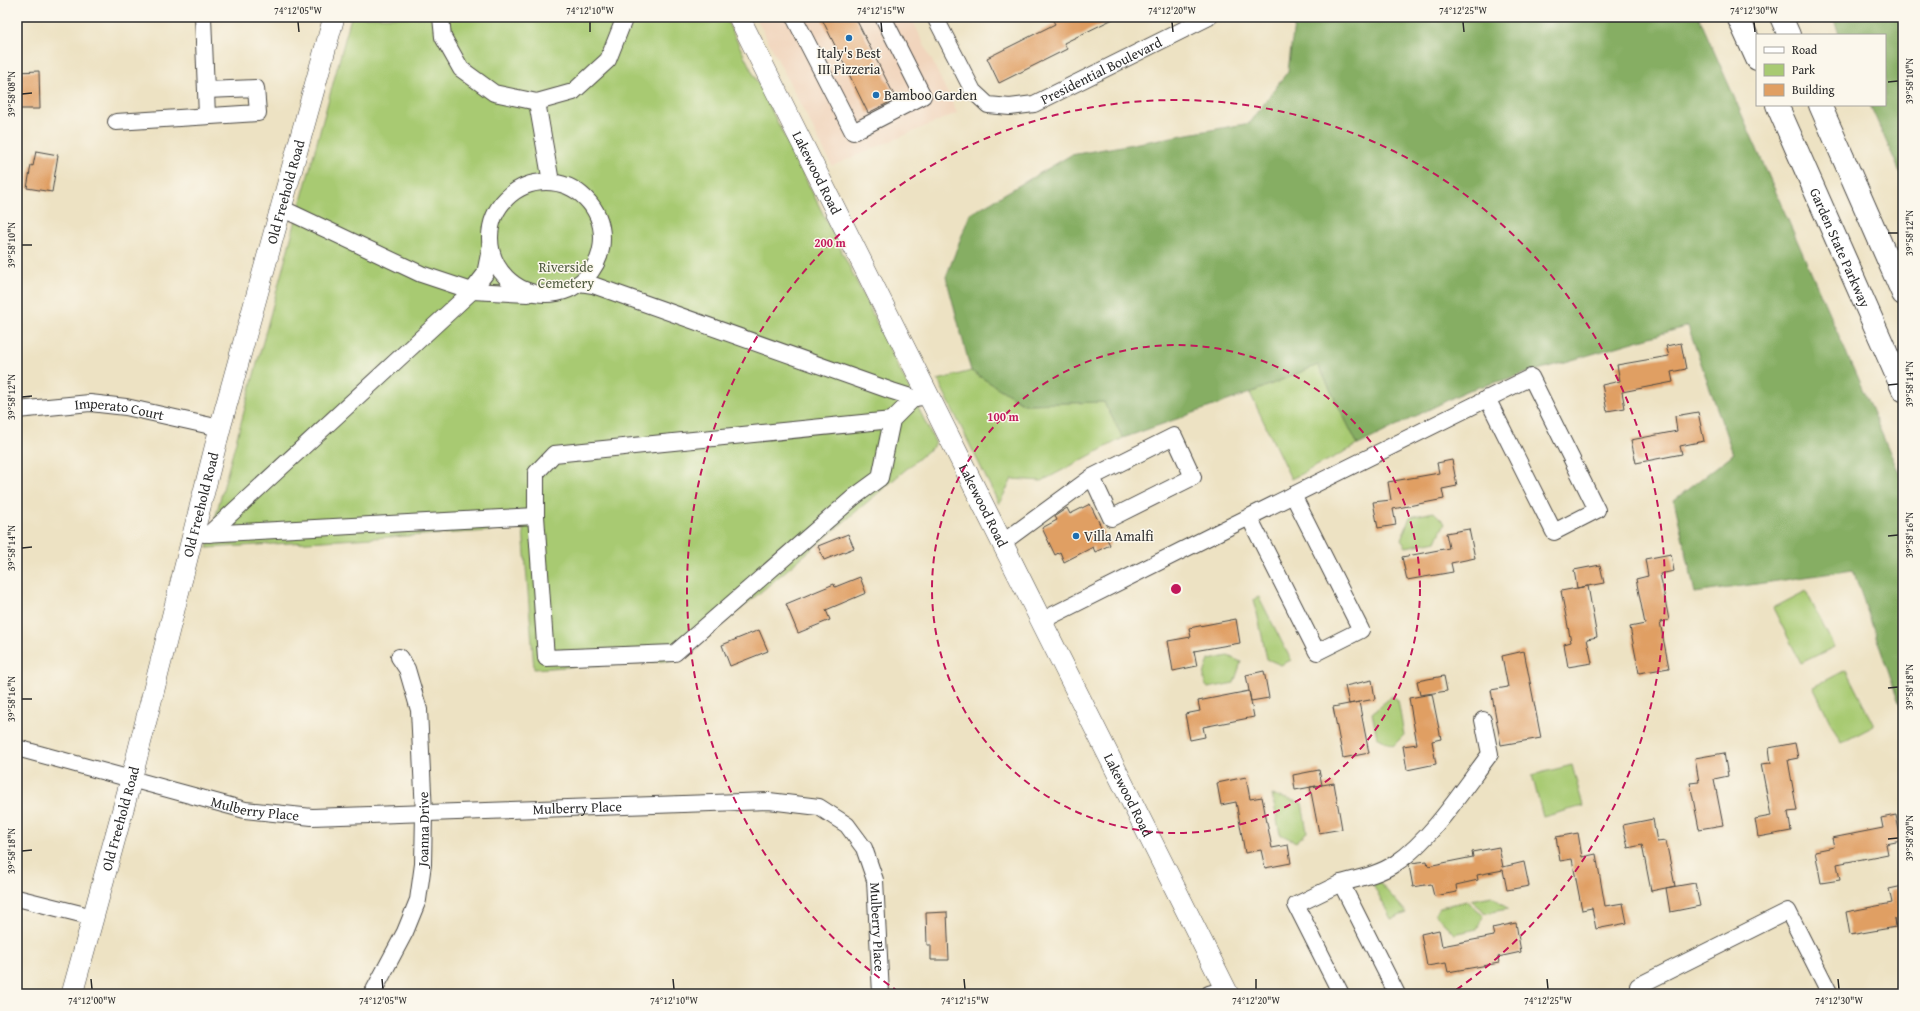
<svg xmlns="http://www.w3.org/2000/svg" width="1920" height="1011" viewBox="0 0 1920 1011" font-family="'Gentium Book Plus',serif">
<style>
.built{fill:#f1d5bd}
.green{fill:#a8ca72;stroke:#6a7a4e}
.forest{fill:#86ae64;stroke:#586c48}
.building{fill:#e09f63}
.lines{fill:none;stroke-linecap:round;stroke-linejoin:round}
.minor-casing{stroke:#484642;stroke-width:18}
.major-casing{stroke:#484642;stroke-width:22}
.highway-casing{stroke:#484642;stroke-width:24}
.minor{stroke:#fff;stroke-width:16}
.major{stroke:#fff;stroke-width:21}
.highway{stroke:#fff;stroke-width:22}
.ticks{fill:none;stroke:#2b2b2b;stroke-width:1.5}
.ring{fill:none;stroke:#c2185b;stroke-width:2;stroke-dasharray:7 5}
.poi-dot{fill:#1f6fb2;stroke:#fbf7ec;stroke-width:1.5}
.labels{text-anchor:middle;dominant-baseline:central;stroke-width:3;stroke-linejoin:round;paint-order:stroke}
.poi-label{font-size:14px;fill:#2b2b2b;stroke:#fbf7ec;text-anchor:start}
.street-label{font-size:14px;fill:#2b2b2b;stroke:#fbf7ec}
.park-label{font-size:14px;fill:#505b40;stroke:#fbf7ec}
.centre{fill:#c2185b;stroke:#fbf7ec;stroke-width:2}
.ring-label{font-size:12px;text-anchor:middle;font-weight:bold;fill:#c2185b;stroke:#fbf7ec;stroke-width:3;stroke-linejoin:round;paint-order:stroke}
.neatline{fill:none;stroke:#2b2b2b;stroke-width:1.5}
.ticks-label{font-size:10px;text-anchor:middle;fill:#2b2b2b}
</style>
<rect width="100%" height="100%" fill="#fbf7ec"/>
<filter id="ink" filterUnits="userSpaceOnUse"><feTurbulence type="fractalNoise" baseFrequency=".025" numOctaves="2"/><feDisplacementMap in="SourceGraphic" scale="8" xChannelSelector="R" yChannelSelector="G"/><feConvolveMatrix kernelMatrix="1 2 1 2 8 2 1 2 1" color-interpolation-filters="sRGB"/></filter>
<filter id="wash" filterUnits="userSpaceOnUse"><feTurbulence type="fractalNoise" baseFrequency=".012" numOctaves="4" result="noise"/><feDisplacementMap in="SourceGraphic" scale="16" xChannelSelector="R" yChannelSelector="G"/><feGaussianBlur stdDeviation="0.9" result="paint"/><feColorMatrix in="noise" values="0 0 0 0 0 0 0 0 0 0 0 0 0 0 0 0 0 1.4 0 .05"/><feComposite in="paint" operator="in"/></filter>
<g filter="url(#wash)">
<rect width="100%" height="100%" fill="#ede2c3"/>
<path class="built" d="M756,17H911L957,113L832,166Z"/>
<path class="green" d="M351,17H725L852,272L936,444L680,660L534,669L523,529L207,548Z
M1318,365L1358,445L1291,479L1250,393Z
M971,371L1024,404L1104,402L1123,438L1042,481L1012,479L999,504L938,380Z
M1434,512L1445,523L1436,541L1406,547L1401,540L1410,517Z
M1806,591L1834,647L1801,663L1773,608Z
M1259,597L1291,660L1281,665L1267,659L1254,599Z
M1228,656L1241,662L1234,683L1208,688C1200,680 1206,669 1209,660Z
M1846,670L1874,726L1841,743L1813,687Z
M1392,696L1398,700L1404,735L1393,746L1377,737L1372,713Z
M1572,765L1583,806L1543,817L1532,775Z
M1272,795L1302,803L1307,832L1296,842L1280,834Z
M1379,882L1407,913L1391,919L1373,884Z
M1492,896L1508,909L1486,913L1471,900Z
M1467,901L1484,915L1477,929L1454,934L1435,914L1440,907Z"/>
<path class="forest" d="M1295,17H1699L1903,482V714L1853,570L1695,593L1674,500L1733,454L1688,326L1466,391L1358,445L1318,365L1250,393L1123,438L1104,402L1024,404L971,371L946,277L970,214L1071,155L1250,123L1288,71Z
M1832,17H1903V179L1870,105H1885V35H1840Z"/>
<g id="blocks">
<path class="building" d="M821,17H855L896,99L868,113Z
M1051,17H1117L1064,43L1067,49L999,83L987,58L1055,24Z
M39,71L40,109H18L17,72Z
M36,151L58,155L52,192L27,188L31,165L33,166Z
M1681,343L1686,369L1671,372L1673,382L1622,392L1625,408L1607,411L1602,385L1620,381L1617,365L1669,356L1666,346Z
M1698,412L1704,441L1680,446L1682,454L1636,463L1631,440L1677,431L1675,416Z
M1452,460L1457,486L1442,489L1444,499L1393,509L1396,525L1378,528L1373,502L1391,500L1388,482L1439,473L1437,463Z
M1090,504L1110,545L1095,552L1093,547L1064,562L1060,552L1055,555L1042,528L1057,520L1055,516L1067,508L1070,514Z
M1469,529L1475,558L1451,563L1453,572L1407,580L1402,557L1449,548L1446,533Z
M848,534L854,548L824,560L818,546Z
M1671,554L1674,571L1660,574L1669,620L1660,622L1669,668L1639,673L1630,627L1645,624L1636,579L1648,576L1645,559Z
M1600,565L1604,583L1577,588L1574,570Z
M860,577L866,593L826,610L830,620L798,633L786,604L834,584L835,587Z
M1588,586L1597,637L1587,639L1592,663L1568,667L1564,644L1571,642L1561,591Z
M1236,619L1240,643L1194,651L1197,666L1173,671L1168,641L1191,637L1189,628Z
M759,630L768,651L730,666L722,645Z
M1524,651L1541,738L1501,745L1491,690L1508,687L1502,656Z
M1264,671L1269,698L1251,701L1246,675Z
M1444,676L1447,691L1420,695L1417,681Z
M1372,680L1375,699L1349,704L1345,686Z
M1249,691L1254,717L1203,727L1205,737L1190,740L1185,714L1200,711L1198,701Z
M1432,694L1441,739L1432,741L1436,764L1407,770L1403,746L1417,744L1409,698Z
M1359,702L1369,753L1343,758L1333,707Z
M1795,743L1798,758L1788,760L1797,811L1788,812L1791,831L1758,837L1755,819L1771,816L1761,764L1771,763L1769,748Z
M1724,753L1728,776L1714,779L1723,825L1699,829L1690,783L1699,782L1695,758Z
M1319,770L1322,785L1295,790L1293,775Z
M1246,777L1250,799L1262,797L1272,848L1288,845L1291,863L1265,868L1261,850L1245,853L1236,802L1221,805L1217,783Z
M1334,783L1342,829L1319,833L1310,787Z
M1896,815L1901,841L1886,844L1888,854L1837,864L1840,880L1821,883L1815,851L1834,847L1832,838L1883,828L1881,818Z
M1653,819L1657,842L1666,841L1675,886L1651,891L1642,845L1628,848L1623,825Z
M1578,833L1582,857L1596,854L1605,906L1623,903L1627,923L1596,929L1592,908L1582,910L1572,859L1560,861L1556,837Z
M1499,847L1503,867L1524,862L1529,886L1507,890L1503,870L1477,875L1478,880L1456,885L1457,892L1434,896L1431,884L1413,887L1409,865L1411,863L1427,861L1428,866L1473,857L1472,852Z
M1695,883L1700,906L1670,912L1666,888Z
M1903,886V926L1897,927L1895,918L1896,927L1850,935L1846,912L1892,903L1889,889Z
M947,912L949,960H931V945H927L926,913Z
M1516,923L1521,952L1498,957L1499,963L1448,972L1446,963L1427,966L1421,934L1439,930L1442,946L1494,936L1492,928Z"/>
</g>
</g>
<g filter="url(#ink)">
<use href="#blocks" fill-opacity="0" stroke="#484642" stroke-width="1"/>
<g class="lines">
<g class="minor-casing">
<g id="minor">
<path d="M203,17L207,116"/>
<path d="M441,17L443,37L461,69L494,93L537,102L573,92L608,60L623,22L622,17"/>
<path d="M794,17L853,132L923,96L883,17"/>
<path id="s1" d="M935,17L973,91L988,105L1010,107L1034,104L1209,17"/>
<path d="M537,102L551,182"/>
<path d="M116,122L258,113L256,88L206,90"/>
<circle cx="546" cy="238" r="56"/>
<path d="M281,208L421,274L472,291L528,294"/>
<path d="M580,283L593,285L892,391L914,398L923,397"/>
<path id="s2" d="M17,410L90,403L126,407L220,428"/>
<path d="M892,420L554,454L536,473V516L546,658L675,653L854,497L880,478L892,420L914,398"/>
<path d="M1249,517L1317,652L1361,630L1293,495"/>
<path d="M204,534L536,516"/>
<path d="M209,534L472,291L485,274L490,249"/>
<path d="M1002,543L1092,477L1174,436L1193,477L1111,518L1092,477"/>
<path d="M1041,621C1204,539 1367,458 1531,377L1597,510L1554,532L1487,398"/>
<path id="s3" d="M17,748L245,810L312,817L769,801L819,807L847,825L864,848L875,880L881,994"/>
<path d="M1341,883C1360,878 1380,874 1396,863C1431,840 1464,788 1490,754L1483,720"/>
<path d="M17,898L93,917"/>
<path id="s4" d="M372,994L405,932L418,900L423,864L424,813L419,710L407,669L399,657"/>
<path d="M1209,994L1226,989"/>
<path d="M1341,994L1296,905L1341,883L1397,994"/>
<path d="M1642,994L1638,986L1788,911L1830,994"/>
</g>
</g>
<g class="major-casing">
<g id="major">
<path id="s5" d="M739,17L1228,994"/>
<path id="s6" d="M72,994L131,780L220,428L334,17"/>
</g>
</g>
<g class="highway-casing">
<g id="highway">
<path d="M1738,17L1757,59"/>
<path d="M1781,17L1789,35"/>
<path id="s7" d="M1777,105L1903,390"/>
<path d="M1820,105L1903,294"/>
</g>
</g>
<use href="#minor" class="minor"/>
<use href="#major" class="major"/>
<use href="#highway" class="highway"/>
</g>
</g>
<path class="ticks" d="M298,22L299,32M590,22V32M881,22L882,32M1172,22L1173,32M1463,22L1464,32M1754,22L1755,32M1888,82L1898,81M22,94L32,93M1888,233H1898M22,245H32M1888,385L1898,384M22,397L32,396M1888,536L1898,535M22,548L32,547M1888,688L1898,687M22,699H32M1888,839L1898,838M22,851L32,850M91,979L92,989M382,979L383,989M673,979L674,989M964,979L965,989M1256,979V989M1547,979L1548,989M1838,979L1839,989"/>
<g class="ring">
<circle cx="1176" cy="589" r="244"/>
<path d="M899 992A489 489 0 1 1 1453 992"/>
</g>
<g class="poi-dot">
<circle cx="849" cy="38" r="4"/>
<circle cx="876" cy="95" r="4"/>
<circle cx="1076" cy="536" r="4"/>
</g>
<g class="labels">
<g class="poi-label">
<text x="849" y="53" text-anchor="middle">Italy's Best<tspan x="849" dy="16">III Pizzeria</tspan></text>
<text x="884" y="95">Bamboo Garden</text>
<text x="1084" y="536">Villa Amalfi</text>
</g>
<g class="street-label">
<text stroke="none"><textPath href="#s1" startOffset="225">Presidential Boulevard</textPath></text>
<text stroke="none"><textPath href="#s5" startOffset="174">Lakewood Road</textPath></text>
<text stroke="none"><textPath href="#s6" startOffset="830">Old Freehold Road</textPath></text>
<text stroke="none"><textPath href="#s7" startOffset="156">Garden State Parkway</textPath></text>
<text stroke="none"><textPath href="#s2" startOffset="103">Imperato Court</textPath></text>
<text stroke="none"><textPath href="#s6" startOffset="506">Old Freehold Road</textPath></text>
<text stroke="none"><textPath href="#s5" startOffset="546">Lakewood Road</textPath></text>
<text stroke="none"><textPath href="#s5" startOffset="870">Lakewood Road</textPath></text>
<text stroke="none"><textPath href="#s3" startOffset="246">Mulberry Place</textPath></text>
<text stroke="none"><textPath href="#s3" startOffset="569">Mulberry Place</textPath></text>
<text stroke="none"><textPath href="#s6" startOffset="182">Old Freehold Road</textPath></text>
<text stroke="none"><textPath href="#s4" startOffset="176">Joanna Drive</textPath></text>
<text stroke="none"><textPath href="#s3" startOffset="954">Mulberry Place</textPath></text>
</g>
<g class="park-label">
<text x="566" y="267">Riverside<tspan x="566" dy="16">Cemetery</tspan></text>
</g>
</g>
<circle cx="1176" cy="589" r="6" class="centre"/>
<g class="ring-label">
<text x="830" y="247">200 m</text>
<text x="1003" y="421">100 m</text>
</g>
<rect width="1920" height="1011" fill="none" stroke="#fbf7ec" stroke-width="44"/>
<rect x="1756" y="34" width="130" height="72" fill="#fbf7ec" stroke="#a8a59f"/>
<rect x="1764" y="47" width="20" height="6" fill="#ffffff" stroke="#a8a59f"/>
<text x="1792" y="54" font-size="12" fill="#2b2b2b">Road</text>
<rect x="1764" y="64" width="20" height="12" fill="#a8ca72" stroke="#a8a59f"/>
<text x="1792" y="74" font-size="12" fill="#2b2b2b">Park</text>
<rect x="1764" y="84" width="20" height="12" fill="#e09f63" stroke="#a8a59f"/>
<text x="1792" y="94" font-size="12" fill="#2b2b2b">Building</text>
<rect x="22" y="22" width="1876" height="967" class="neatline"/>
<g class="ticks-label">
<text x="298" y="14">74°12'05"W</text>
<text x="590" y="14">74°12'10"W</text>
<text x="881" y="14">74°12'15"W</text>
<text x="1172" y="14">74°12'20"W</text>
<text x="1463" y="14">74°12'25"W</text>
<text x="1754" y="14">74°12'30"W</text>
<text transform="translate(1909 81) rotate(-90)" y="4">39°58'10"N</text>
<text transform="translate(11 94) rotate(-90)" y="4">39°58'08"N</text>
<text transform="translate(1909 233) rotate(-90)" y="4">39°58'12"N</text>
<text transform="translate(11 245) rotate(-90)" y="4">39°58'10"N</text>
<text transform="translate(1909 384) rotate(-90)" y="4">39°58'14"N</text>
<text transform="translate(11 397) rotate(-90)" y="4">39°58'12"N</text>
<text transform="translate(1909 535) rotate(-90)" y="4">39°58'16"N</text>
<text transform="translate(11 548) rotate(-90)" y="4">39°58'14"N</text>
<text transform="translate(1909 687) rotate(-90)" y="4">39°58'18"N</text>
<text transform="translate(11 699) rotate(-90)" y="4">39°58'16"N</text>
<text transform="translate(1909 838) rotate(-90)" y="4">39°58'20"N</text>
<text transform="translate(11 851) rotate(-90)" y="4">39°58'18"N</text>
<text x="92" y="1004">74°12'00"W</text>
<text x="383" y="1004">74°12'05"W</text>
<text x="674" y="1004">74°12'10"W</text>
<text x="965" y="1004">74°12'15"W</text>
<text x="1256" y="1004">74°12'20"W</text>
<text x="1548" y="1004">74°12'25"W</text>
<text x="1839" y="1004">74°12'30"W</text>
</g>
</svg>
